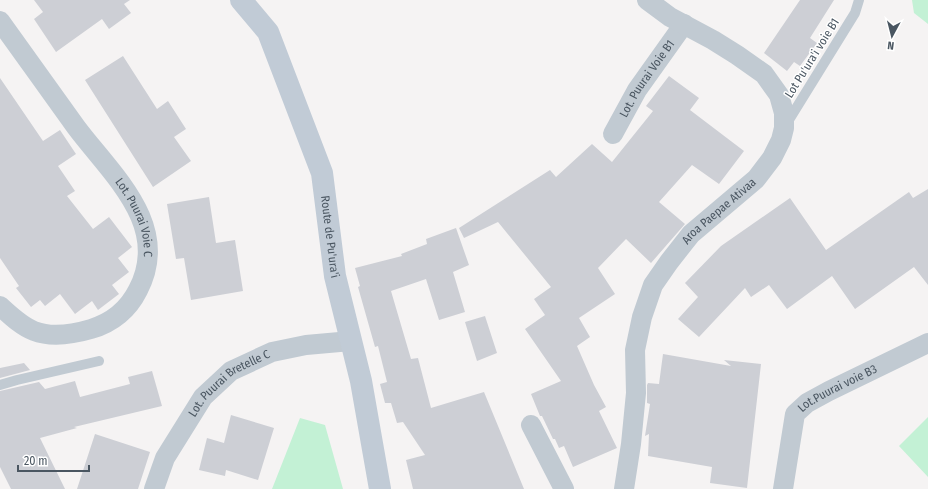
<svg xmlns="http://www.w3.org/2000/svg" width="928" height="489" viewBox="0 0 928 489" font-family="'Fira Sans Condensed',sans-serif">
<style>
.green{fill:#c3f1d5}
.building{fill:#cdcfd5}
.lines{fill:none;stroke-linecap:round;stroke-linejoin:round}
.service{stroke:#c1cad2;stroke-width:10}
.minor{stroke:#c1cad2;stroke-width:20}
.secondary{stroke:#c1cbd6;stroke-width:22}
.labels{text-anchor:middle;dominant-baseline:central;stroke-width:3;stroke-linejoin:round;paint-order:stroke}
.street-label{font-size:12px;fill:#4a5661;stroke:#fff}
</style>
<rect width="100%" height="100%" fill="#f5f3f3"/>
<path class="green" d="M912,0H928V24L914,13Z
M928,417V477L899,446Z
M300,418L325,425L343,489H272Z"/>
<path class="building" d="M34,0H130L124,4L131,13L109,29L102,19L56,52L34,19L43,12Z
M800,0H834L810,38L817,43L800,66L794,62L787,71L764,53Z
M123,56L157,109L168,101L186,129L174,137L191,161L153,187L85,80Z
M669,76L699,98L690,110L744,151L719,184L692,165L659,202L685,224L651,263L626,239L598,268L615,294L579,318L590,337L577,346L594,385L606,407L599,411L617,448L573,467L564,446L559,448L555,439H553L542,416H540L531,394L561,381L525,329L545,315L534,299L551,287L498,222L464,238L459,228L550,170L556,177L592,144L612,162L653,111L646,106Z
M0,78L43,141L60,130L76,154L58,166L75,191L67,196L93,229L109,217L132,247L118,258L129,272L112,285L119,294L98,310L92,301L75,314L60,294L45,306L40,300L31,307L16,288L19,286L0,258Z
M928,189V285L914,267L855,309L832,276L787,309L769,285L751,297L745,288L699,337L678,319L698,297L685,283L721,246L790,198L826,250L909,192L913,198Z
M209,197L216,243L235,240L243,291L191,300L184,258L176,259L167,204Z
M456,228L469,265L453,272L465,312L439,320L426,279L391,291L411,359L418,358L431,408L484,392L524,489H413L406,460L425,455L403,422L397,423L391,403H385L380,384L387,382L378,346L375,347L358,287L360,286L355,268L402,256L401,254L427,244L426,239Z
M485,316L497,353L477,361L465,322Z
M663,354L731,366L724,360L761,364L747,488L710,483L712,467L648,456L649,434L645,436L650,404L647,403V385L648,383L659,384Z
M24,363L30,370L0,378V368Z
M152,371L162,406L74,427L77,428L40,438L65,489H11L0,467V391L39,382L45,389L75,381L80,397L130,384L128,377Z
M231,415L274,428L258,480L226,470L225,476L199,470L207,438L224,443Z
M95,434L150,452L138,489H77Z"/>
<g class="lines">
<path class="service" d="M787,123L855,13L859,0
M0,385L17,380L99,361"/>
<g class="minor">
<path id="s1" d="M0,21C25,56 51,92 76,127C111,174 172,225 138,290C128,310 111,323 91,329C74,334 52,338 34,331C21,326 10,315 0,306"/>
<path id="s2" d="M613,134L637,90L684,24"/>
<path d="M531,425L564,489"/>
<path id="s3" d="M154,489L165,458L203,397L231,371L272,352L306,345L351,341"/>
<path id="s4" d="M624,489L631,444L636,393L635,350L642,317L653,285L669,262L691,234L756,179L772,158L781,140L784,128V113L779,95L764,74L737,55L713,40L670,17L647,0"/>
<path id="s5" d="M783,489L795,414L807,403L829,391L928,343"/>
</g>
<path class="secondary" id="s6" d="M241,0L268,32L322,173L335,276L361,381L380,489"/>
</g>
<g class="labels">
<g class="street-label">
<text transform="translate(812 58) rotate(-58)">Lot Pu'ura'i voie B1</text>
<text stroke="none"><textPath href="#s2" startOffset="65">Lot. Puurai Voie B1</textPath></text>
<text stroke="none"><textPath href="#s4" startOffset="307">Aroa Paepae Ativaa</textPath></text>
<text stroke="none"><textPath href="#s1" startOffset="240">Lot. Puurai Voie C</textPath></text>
<text stroke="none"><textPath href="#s6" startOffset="257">Route de Pu'ura'i</textPath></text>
<text stroke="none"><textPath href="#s3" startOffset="134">Lot. Puurai Bretelle C</textPath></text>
<text stroke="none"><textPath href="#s5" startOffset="126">Lot.Puurai voie B3</textPath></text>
</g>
</g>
<g transform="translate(892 36) rotate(187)" stroke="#ffffff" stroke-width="3" paint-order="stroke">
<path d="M0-3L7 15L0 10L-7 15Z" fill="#4a5661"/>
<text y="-6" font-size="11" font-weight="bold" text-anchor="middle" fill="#4a5661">N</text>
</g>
<path d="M18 465v6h71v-6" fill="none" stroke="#4a5661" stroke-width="2"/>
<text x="24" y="465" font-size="12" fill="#4a5661" stroke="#ffffff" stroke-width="3" paint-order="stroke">20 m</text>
</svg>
